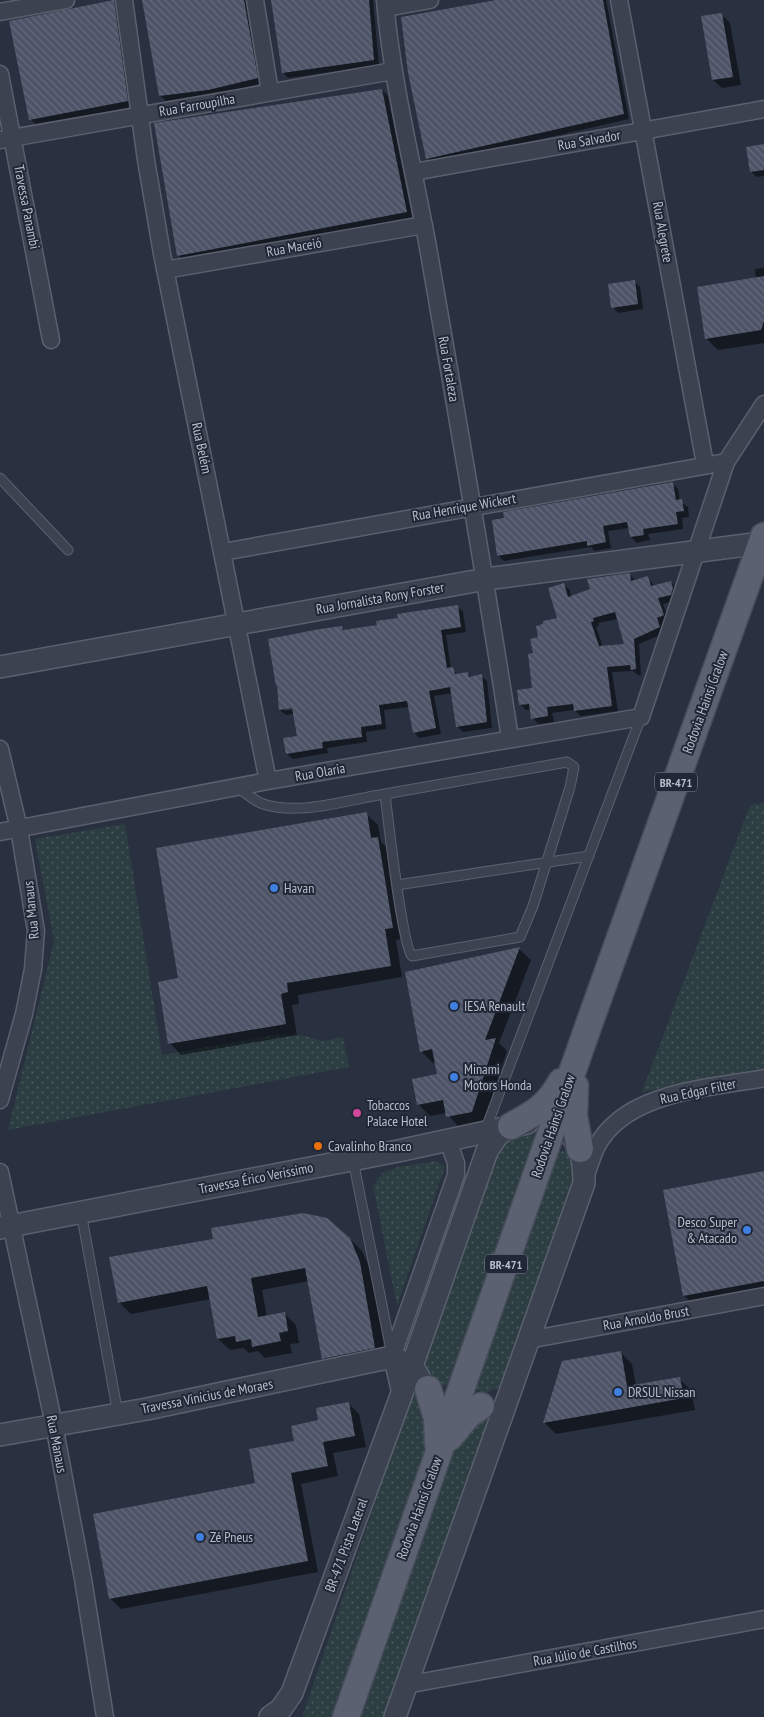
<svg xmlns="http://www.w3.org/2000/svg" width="764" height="1717" viewBox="0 0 764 1717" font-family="'PT Sans Narrow',sans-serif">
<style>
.grass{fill:url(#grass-dots)}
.shadow{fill:#0007;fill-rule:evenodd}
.building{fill:url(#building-back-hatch);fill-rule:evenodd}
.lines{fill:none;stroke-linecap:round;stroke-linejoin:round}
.service-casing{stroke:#5a606d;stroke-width:11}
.minor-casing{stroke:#5a606d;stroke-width:19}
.tertiary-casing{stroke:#5a606d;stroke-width:24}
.primary-casing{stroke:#464b59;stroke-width:29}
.service{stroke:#3d4250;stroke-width:9}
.minor{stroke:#3d4250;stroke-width:16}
.tertiary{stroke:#3d4250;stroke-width:21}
.primary{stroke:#5b6170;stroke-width:26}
.shop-dot{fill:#3f7fe0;stroke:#212736;stroke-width:2}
.hotel-dot{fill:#d1479c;stroke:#212736;stroke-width:2}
.food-dot{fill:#e8710a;stroke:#212736;stroke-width:2}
.labels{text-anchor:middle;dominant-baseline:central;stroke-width:4;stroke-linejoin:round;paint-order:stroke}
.shield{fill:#212736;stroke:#8b919e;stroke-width:1}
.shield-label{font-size:12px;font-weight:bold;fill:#b9beca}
.street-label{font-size:14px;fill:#b9beca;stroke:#212736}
.poi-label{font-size:14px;fill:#b9beca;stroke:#212736;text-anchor:start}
</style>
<defs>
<pattern id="grass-dots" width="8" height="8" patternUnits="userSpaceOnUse" patternTransform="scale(1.25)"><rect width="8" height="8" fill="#2c3e42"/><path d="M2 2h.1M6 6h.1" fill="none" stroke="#48585c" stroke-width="1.8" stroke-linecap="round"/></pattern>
<pattern id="building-back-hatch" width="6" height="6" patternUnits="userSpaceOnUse" patternTransform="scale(1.25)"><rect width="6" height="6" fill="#4d5467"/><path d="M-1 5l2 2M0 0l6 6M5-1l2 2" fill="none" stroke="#656b7b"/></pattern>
</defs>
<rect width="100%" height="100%" fill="#293040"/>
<path class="grass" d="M764,803V1068L642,1092L750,805Z
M125,824L162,1055L279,1034L305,1036L323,1041L343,1037L349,1067L8,1130L54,941L35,839Z
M528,1131L535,1137L452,1383L442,1386L427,1369L424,1360L497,1147L508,1136Z
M567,1150L574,1162L576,1179L507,1378L498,1388L483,1394L475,1388L556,1152Z
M437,1161L445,1167L397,1306L373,1186L382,1173L398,1167Z
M417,1395L423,1401L428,1444L333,1717H302L411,1397Z
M487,1415L492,1417L386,1717H361L453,1451L465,1435Z"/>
<path class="shadow" d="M143,0H248L262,83L214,95L166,101L160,95Z
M273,0H373L379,65L288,78L283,72Z
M503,0H606L629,119L433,164L427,158Z
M114,1L119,6L133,107L36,125L31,119Z
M721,14L730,23L741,85L722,88L713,80Z
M382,90L388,96L412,217L184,261L178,255Z
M764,145V176L756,177L751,171Z
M764,268V343L718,350L707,339L756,279L755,269Z
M634,281L640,287L643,309L618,313L613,307Z
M672,483L678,489L680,501L688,507L689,517L682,518L683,529L648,534L650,540L637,543L631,537L629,528L608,531L611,548L595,551L591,547L504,561L498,555Z
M629,574L635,580L648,578L655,587L671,582L677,588V600L663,604L669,621L662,624L665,633L639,644L641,675H638L633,671L612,672L618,711L581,716L574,710L552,713L554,722L538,724L533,718L531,710H526L521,705L534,689L540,638L558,619L564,585L570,590L571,597ZM618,619L625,645L603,647L596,627L599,626L598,623Z
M458,607L463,612L466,632L446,635L451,669L459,675L468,673L471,677L481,676L487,681L492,728L463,732L457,726L452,693L434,696L441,734L419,738L414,732L409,707L384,710L386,729L366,732L367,742L327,748L328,753L293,759L287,754L298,737L294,714L286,715L280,710L277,685L342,627L345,631L378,626L399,619ZM298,706V709L284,711V708Z
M366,814L378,825L381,842L389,850L404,939L396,940L402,977L298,995L299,1004L292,1005L297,1035L181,1055L170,1043L179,979Z
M519,949L531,960L499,1043L507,1051L483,1123L459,1128L447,1113L430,1116L418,1104L438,1075L435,1062L433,1063L421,1051Z
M764,1172V1289L691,1303L684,1295Z
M350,1239L362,1251L372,1274L386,1359L335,1370L323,1358L309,1281L262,1290L267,1317L284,1313L296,1325L299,1343L290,1344L292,1353L265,1358L258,1351L249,1353L243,1348L230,1350L218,1339L211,1299L131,1314L119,1302Z
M620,1352L632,1364L636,1386L679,1379L691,1390L695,1410L556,1434L544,1422Z
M348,1403L359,1414L366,1447L333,1453L338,1476L301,1484L318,1572L121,1609L110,1598L257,1484L295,1442Z"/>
<path class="building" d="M114,0L128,101L29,120L9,21Z
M142,0H244L258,78L208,90L159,96Z
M271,0H369L374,60L282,73Z
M496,0H603L624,114L426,159L408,73L401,17Z
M722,13L733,77L712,80L701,16Z
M382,89L407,212L177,256L154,123Z
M764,144V170L750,172L746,147Z
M764,276V321L761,330L705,339L697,287Z
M635,280L638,304L611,308L608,284Z
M673,482L676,500L682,499L684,511L676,512L678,524L643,529L644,535L630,537L627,522L603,526L606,542L587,546V541L497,556L492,520L504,518L503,512Z
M630,573L631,581L648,576L651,586L671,581L673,588L671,595L658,598L664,615L657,618L660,627L634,639L636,669L631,670L630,665L607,667L612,706L574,711L573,704L547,707L548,716L531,719L529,704L519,705L517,690L532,688L528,654L533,653L530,639L538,637L536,626L543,624V621L557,618L548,588L564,583L568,597L590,589L587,579ZM615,612L624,644L599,646L591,622L594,621L593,618Z
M458,605L461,627L441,630L447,668L453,667L455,674L468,672L469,677L482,674L487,722L456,727L450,687L429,691L436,728L413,733L407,701L379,705L382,724L361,727L362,737L322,742L323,748L286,754L283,738L297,736L292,708L279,710L277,685L276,686L268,639L320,629L342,626L343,630L377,625L376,621L398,618L397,614Z
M367,812L371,838L378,837L393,928L385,929L391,966L287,983L288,992L281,994L286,1024L168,1044L158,982L178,978L156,848Z
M520,947L485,1040L496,1038L472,1112L446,1117L443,1100L417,1105L412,1079L437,1074L432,1049L420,1052L405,972Z
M764,1171V1281L683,1296L663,1190Z
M303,1213L327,1218L350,1238L360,1262L375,1348L322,1359L305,1268L251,1278L258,1317L285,1312L288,1331L279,1333L281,1341L252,1347L251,1339L236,1342L235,1336L217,1339L207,1286L118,1303L109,1257L213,1239L211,1228Z
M621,1351L627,1386L680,1377L684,1398L543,1423L562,1361Z
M349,1402L355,1436L323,1442L328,1466L291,1473L308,1561L109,1599L93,1514L255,1483L249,1449L294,1441L291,1426L318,1420L316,1408Z"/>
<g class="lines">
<g class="service-casing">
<path id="service" d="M0,478L68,550
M567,762L574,767L570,787L533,906L520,937L412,956C402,945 388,818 385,794Z
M237,787C245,792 254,801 263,804C300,816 347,800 385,794
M397,885L589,856
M485,1131L641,717
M353,1160L391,1350
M81,1212L118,1414"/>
</g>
<g class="minor-casing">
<path id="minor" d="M124,0L146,160L162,254L268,781
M255,0L270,92
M385,0C392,85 414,169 429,253C457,415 485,576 510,738
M619,0L705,464
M386,8L430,0
M0,12L66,0
M0,74L51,340
M0,140L393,71
M414,172L764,109
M165,270L424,225
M223,552L726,462
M0,749L19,829L36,931L33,969L24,1014L0,1100
M0,832L268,781L641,717L726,462L764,404
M0,1172L54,1425L83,1579L105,1717
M585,1178C589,1167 592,1156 597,1146C626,1091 711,1088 764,1078
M528,1340L764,1296
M401,1396L392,1357L456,1175V1163L448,1141
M406,1685L764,1619"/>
</g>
<g class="tertiary-casing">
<path id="tertiary" d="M0,667L486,579L761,543
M0,1228L398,1151L527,1123
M0,1435L147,1409L392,1357L412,1366L419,1377
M270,1717L281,1709L292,1693L412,1366L487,1151L498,1135L511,1126
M395,1717L584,1183C584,1165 582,1149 571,1135"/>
</g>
<g class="primary-casing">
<path id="primary" d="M575,1086L574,1116L580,1149
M511,1126C534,1114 549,1105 561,1082
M428,1389L437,1418L438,1444
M450,1437L467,1416L481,1406
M346,1717L588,1027L764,536"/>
</g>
<use href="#service" class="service"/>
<use href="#minor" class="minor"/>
<use href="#tertiary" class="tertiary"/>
<use href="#primary" class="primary"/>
</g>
<g class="shop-dot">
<circle cx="274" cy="888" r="5"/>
<circle cx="454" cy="1006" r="5"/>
<circle cx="454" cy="1077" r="5"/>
<circle cx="747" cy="1230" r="5"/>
<circle cx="618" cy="1392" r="5"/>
<circle cx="200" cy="1537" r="5"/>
</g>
<circle class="hotel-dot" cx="357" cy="1113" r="5"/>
<circle class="food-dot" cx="318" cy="1146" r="5"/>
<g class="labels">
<g class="shield">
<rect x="655" y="772.5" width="42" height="19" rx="4"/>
<rect x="485" y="1254.5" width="42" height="19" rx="4"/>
</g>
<g class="shield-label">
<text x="676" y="782">BR-471</text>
<text x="506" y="1264">BR-471</text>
</g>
<g class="street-label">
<text transform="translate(197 105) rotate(-10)">Rua Farroupilha</text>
<text transform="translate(589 140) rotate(-10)">Rua Salvador</text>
<text transform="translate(27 207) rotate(79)">Travessa Panambi</text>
<text transform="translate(663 232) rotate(80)">Rua Alegrete</text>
<text transform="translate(294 247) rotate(-10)">Rua Maceió</text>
<text transform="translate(449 369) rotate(80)">Rua Fortaleza</text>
<text transform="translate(202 448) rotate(78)">Rua Belém</text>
<text transform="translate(464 507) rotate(-10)">Rua Henrique Wickert</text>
<text transform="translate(380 598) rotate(-10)">Rua Jornalista Rony Forster</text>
<text transform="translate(705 702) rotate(-70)">Rodovia Hainsi Gralow</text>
<text transform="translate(320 772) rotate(-10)">Rua Olaria</text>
<text transform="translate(31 910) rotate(-96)">Rua Manaus</text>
<text transform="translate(698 1091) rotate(-12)">Rua Edgar Filter</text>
<text transform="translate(553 1126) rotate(-71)">Rodovia Hainsi Gralow</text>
<text transform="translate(256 1178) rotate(-11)">Travessa Érico Veríssimo</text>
<text transform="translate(646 1318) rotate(-10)">Rua Arnoldo Brust</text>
<text transform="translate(207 1396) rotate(-11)">Travessa Vinícius de Moraes</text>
<text transform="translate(57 1444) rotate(79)">Rua Manaus</text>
<text transform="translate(419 1508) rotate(-70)">Rodovia Hainsi Gralow</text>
<text transform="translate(346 1545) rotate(-70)">BR-471 Pista Lateral</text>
<text transform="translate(585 1652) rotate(-10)">Rua Júlio de Castilhos</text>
</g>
<g class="poi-label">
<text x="284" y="888">Havan</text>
<text x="464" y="1006">IESA Renault</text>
<text x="464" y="1069">Minami<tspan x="464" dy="16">Motors Honda</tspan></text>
<text x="367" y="1105">Tobaccos<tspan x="367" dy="16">Palace Hotel</tspan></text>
<text x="328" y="1146">Cavalinho Branco</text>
<text x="737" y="1222" text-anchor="end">Desco Super<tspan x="737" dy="16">&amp; Atacado</tspan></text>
<text x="628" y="1392">DRSUL Nissan</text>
<text x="210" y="1537">Zé Pneus</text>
</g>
</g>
</svg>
